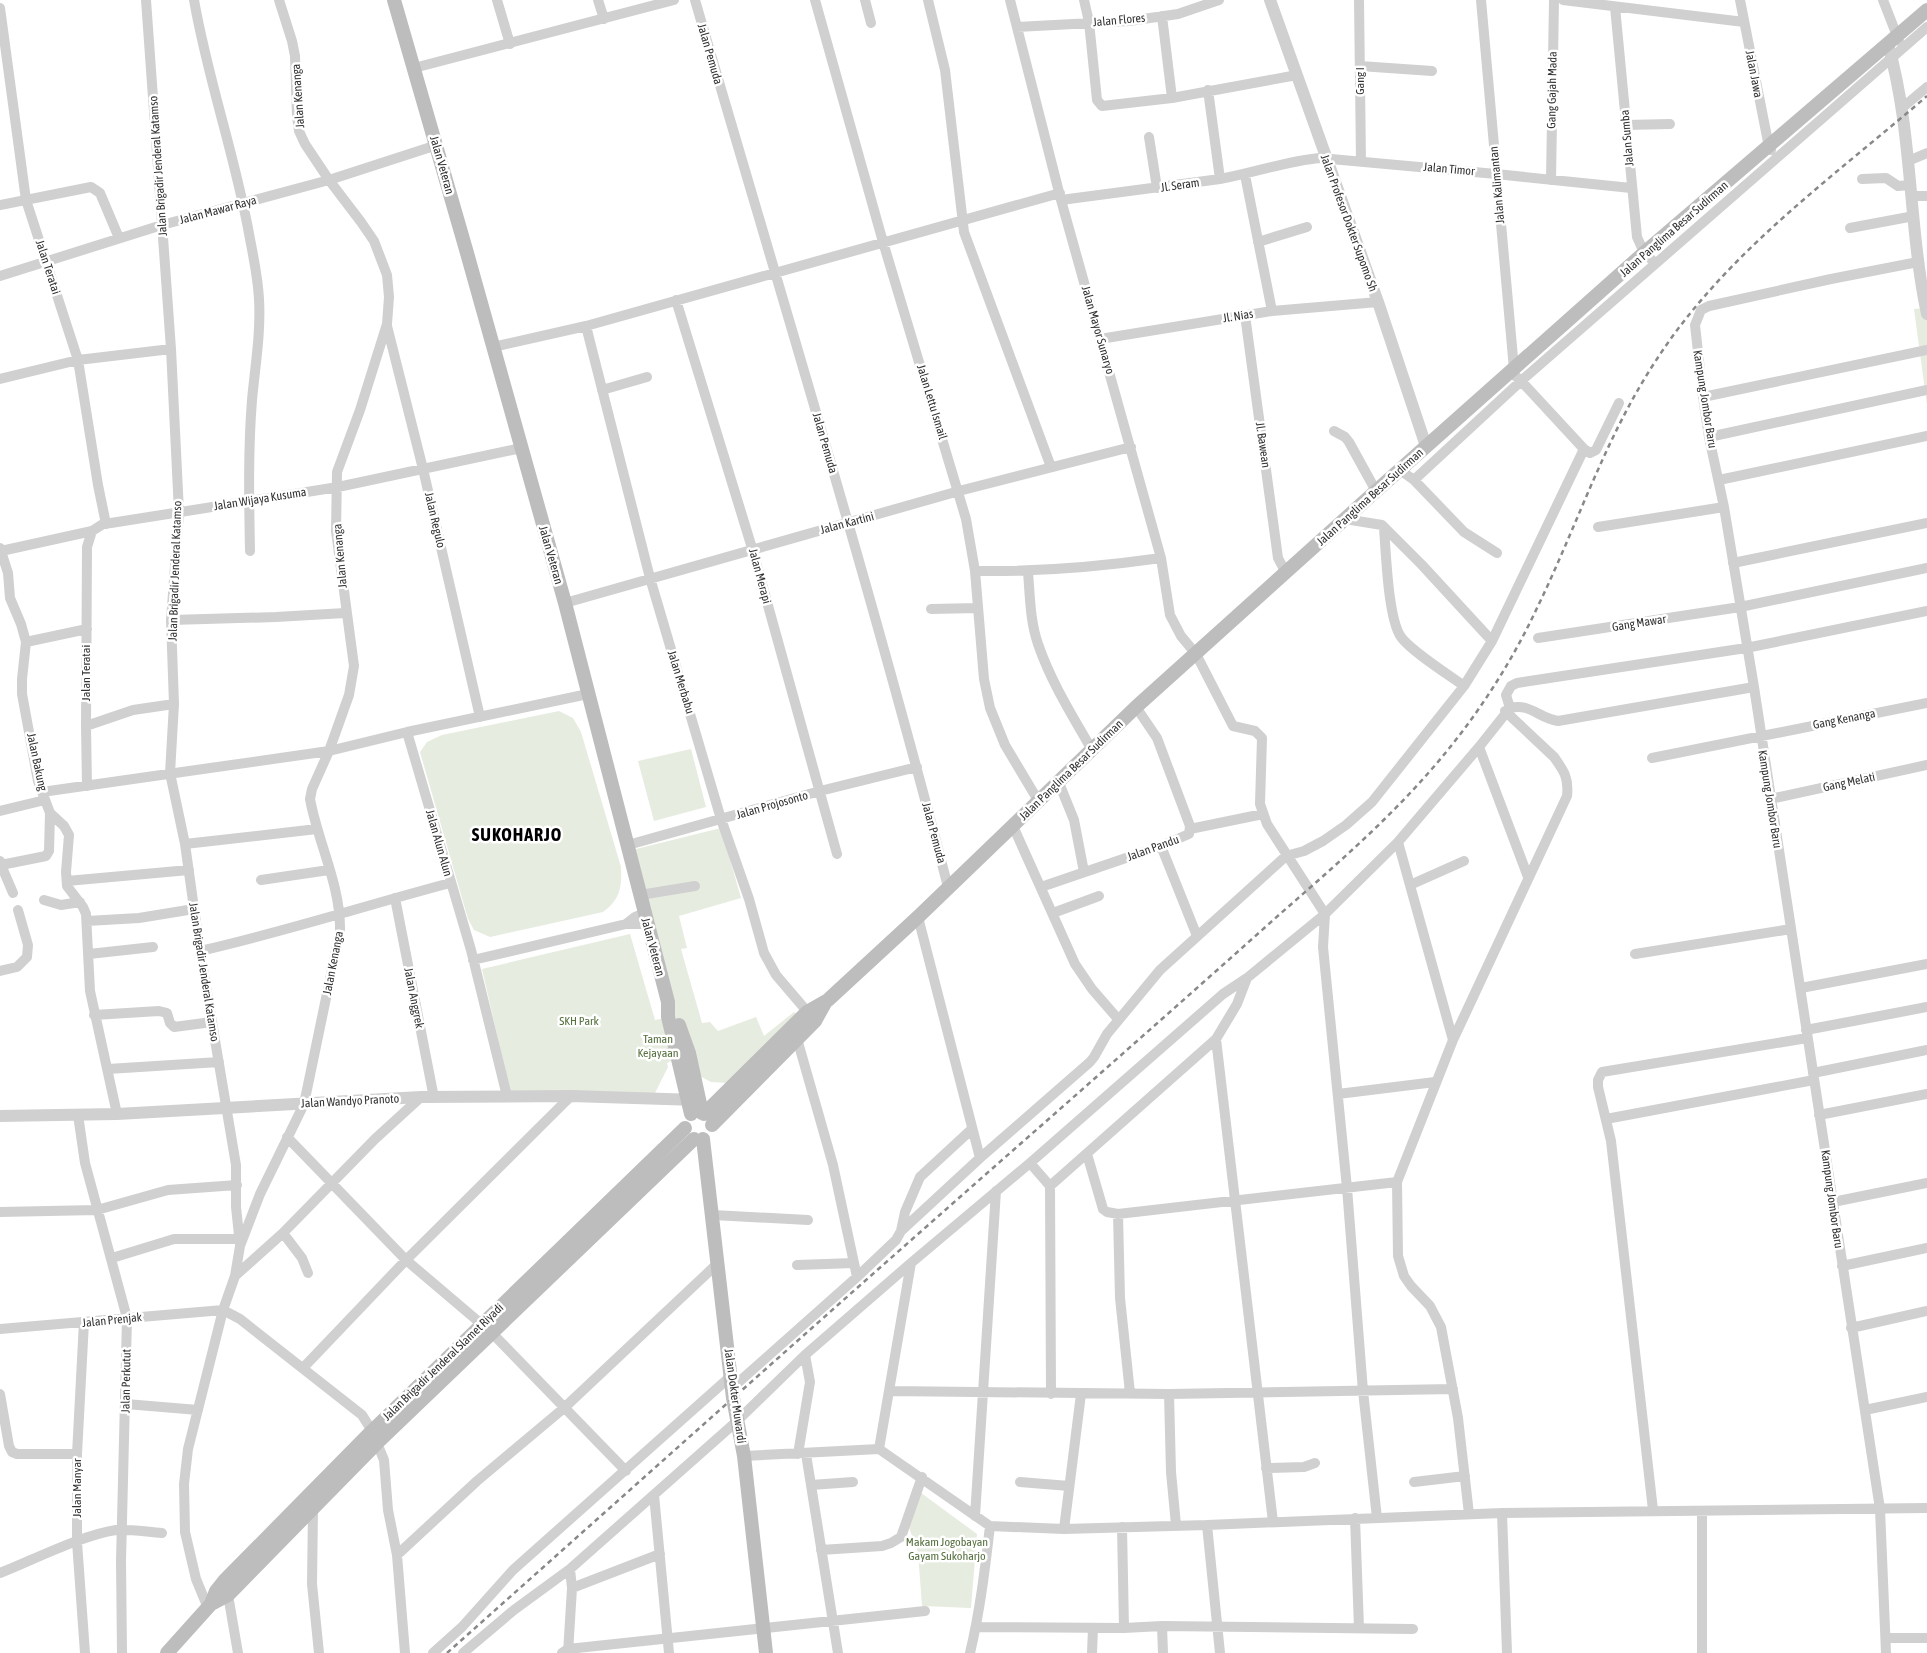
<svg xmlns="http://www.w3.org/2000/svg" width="1927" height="1653" viewBox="0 0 1927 1653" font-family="'Asap Condensed',sans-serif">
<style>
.green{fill:#e6ecdf}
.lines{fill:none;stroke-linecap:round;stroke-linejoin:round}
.minor{stroke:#d0d0d0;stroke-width:10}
.tertiary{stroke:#d0d0d0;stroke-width:12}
.secondary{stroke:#bdbdbd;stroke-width:14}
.rail{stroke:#888;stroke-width:2.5;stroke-dasharray:5 4;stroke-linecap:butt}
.labels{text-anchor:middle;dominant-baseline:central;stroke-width:5;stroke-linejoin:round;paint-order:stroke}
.street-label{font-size:12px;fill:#333;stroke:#fff}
.park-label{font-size:12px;fill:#56703f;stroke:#fff}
.district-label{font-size:18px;font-weight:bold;letter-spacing:1px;fill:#000;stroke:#fff}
</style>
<rect width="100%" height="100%" fill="#fff"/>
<path class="green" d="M1927,308V405L1914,309Z
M559,711L573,718L581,732L621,867C622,887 620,900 603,912L490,937L474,930L468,919L420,752L427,742L442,735Z
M691,749L706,807L654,821L638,761Z
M721,828L741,898L679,916L687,948L681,949L702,1023L710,1022L718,1031L756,1017L764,1036L794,1012L803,1020L728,1083L711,1082L685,1068L632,850Z
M630,934L655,1020L666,1018L675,1059L667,1063L668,1067L655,1093L511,1096L482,969Z
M913,1487L977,1534L971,1608L922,1606L918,1552L905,1517Z"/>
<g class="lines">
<path class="minor" d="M146,0L171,349L179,512L171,620L174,704L170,773L185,844L200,951L236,1165V1207L240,1245
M194,0C208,81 236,158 250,239C254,259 258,279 259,299C261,333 255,367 252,400C248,450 249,501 250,551
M497,0L510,44
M598,0L604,19
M695,0C781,295 871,589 948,887
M815,0L883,242L966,519L975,571L984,679L990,708L1005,745L1039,802
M865,0L871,23
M928,0L945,70L964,232L1051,467
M1010,0L1061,200L1161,558L1170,615L1181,636L1196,654L1233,726L1255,731L1262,738L1260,804L1267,824L1325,914L1323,947L1347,1188L1363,1391L1377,1518
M1084,0L1089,22L1097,100L1102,106L1172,98L1297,75
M1359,0L1361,162
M1481,0L1514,369
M1563,0L1744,22
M1740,0L1769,147L1771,150
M1883,0L1899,41
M1615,7L1637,237L1642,248L1655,264
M0,8L26,200L78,360L98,485L106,524
M1162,16L1172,98
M1017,27L1129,21L1178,14L1219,0
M1360,66L1432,71
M414,68L674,0
M1208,90L1220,179
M1902,108L1927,87
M1626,125L1670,124
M1149,137L1157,188
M1908,161L1927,153
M1245,175L1272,311
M1862,179L1886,178L1898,186L1911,185
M1551,180L1554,0
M1913,196H1927
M1061,200L1220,179C1254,173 1286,161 1320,158L1496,174L1631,188
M0,205L91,187L100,193L119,238
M1850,228L1914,216
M1258,242L1307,227
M0,276L162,225L329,180L437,145
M676,300L752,548L837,854
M1245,315L1278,558L1286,573
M387,326L423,469L480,717
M586,326L650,578L721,819L749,899L764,953L776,975L811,1016
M1100,339L1272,311L1378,302
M493,347L586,326L1060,193
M0,379L78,360L171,349
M602,390L647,377
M1703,397L1927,350
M1334,431L1345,437L1349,442L1376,491
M1709,437L1927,390
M1584,449L1590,453L1596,450L1619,403
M1400,470L1414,480L1464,532L1497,553
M1414,480L1521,381L1927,27
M1719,480L1927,436
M1345,519L1382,525L1422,565L1492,641
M1598,527L1724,507
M1384,528C1386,552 1388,619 1401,637C1411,651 1449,675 1464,686
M0,548L8,573L10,598L21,624L26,642L22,679V694L38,781L50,813L64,826L69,835L66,872L67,886L83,907L86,914L90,991L117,1114
M1,551L92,531L103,524L111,523L338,487L521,448
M1733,563L1927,523
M975,571C1039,572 1098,567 1161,558
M1028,572C1030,596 1030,621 1038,644C1051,682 1072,715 1092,750
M565,603L959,491L1131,447
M931,609L978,608
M171,620L276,617L345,613
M1538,638L1740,607L1927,568
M26,642L87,629
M1510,708L1506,695L1511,686L1517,683L1746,648L1927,611
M86,726L133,710L174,704
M407,732L471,950L507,1096
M1479,747L1528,877
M1652,758L1927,703
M1059,783L1074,820L1084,872
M87,786L86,726L87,547L92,531
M42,792L329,751L407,732L588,694
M1770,799L1927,765
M0,811L45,800
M1013,826L1075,964L1092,989L1118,1019
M1190,829L1263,814
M1398,842L1453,1040
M185,844L317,829
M628,845L820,791L917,767
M1161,846L1197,936
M0,861L1,865L46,856L49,851L50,813
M1,865L13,893
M261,880L329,870
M67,881L189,870
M1410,885L1464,861
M1041,887L1161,846L1189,834L1190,826L1157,738L1136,707
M640,895L695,886
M395,898L434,1098
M44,900L61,905L80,902
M1053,913L1099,896
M918,917L980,1158
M87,921L139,918L194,909
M626,924H647
M200,951C284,932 367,905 450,883
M89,954L153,947
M1635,954L1791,929
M473,960L626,924L635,917L644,913
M0,971L17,967L27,957L28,945L18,910
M1801,988L1927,964
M94,1015L159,1011L167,1013L170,1023L174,1027L212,1022
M1806,1030L1927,1007
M796,1035L833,1165L857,1277
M1216,1039L1273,1522
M108,1069L219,1062
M1813,1073L1927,1050
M1338,1094L1435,1082
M78,1115L85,1163L127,1318L121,1561L122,1653
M1819,1115L1927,1094
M1606,1119L1814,1080
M287,1137L406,1260L492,1333L626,1471
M1087,1154L1103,1209L1107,1212L1118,1214L1397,1182
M1030,1163L1050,1186L1051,1394
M1050,1186L1216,1039L1237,1004L1247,978
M1833,1202L1927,1183
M0,1212L97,1210L168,1190L237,1185
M1118,1214L1120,1298L1130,1393
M713,1215L808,1220
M901,1231L905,1212L920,1177L972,1129
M283,1233L302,1258L308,1273
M112,1258L174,1239H239
M797,1265L854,1263
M1842,1266L1927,1248
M235,1276L283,1233L375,1139L421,1097
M84,1322L77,1454V1542L85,1653
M1851,1328L1927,1311
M0,1329L223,1310L240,1319L362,1415L372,1431L384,1460L388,1510L397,1555L405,1653
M303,1368L406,1260L571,1096
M732,1388L857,1277L896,1240L901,1231L980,1158L1090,1062L1094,1057L1107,1034L1160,970L1286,856L1304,851L1323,841L1346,825L1372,802L1464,686L1492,641L1584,449L1521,381L1511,372
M889,1391L1169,1394L1453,1389
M0,1394L9,1446L12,1452L17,1454H77
M1169,1394L1171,1472L1176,1525
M126,1404L198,1410
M1865,1410L1927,1397
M879,1449L911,1263
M798,1454L810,1382L805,1355
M806,1454L838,1653
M744,1456L879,1449L990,1526L1064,1529L1207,1525L1502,1513L1927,1508
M1266,1468L1304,1467L1315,1463
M1020,1482L1069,1486
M1414,1482L1465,1476
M811,1485L853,1482
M654,1495L669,1653
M313,1510L312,1584L319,1653
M1653,1510L1611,1141L1598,1087V1080L1602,1072L1807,1038
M1702,1511V1653
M1502,1513L1507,1653
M1469,1514L1458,1418L1441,1327L1430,1306L1411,1286L1404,1276L1398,1256L1397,1182L1453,1040L1567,796C1569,778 1564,771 1554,757L1505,711
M975,1516L996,1191
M1355,1518L1359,1628
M1207,1525L1220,1653
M1122,1527L1124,1628
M1064,1529L1081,1394
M821,1550L882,1546L891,1543L901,1537L922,1477
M397,1555L477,1481L564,1408L716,1265
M0,1573C33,1560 82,1535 116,1530C130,1529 147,1532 162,1533
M572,1588L660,1554
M228,1595L238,1653
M208,1608L196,1579L185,1532L184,1484L188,1449L223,1310L235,1276L240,1246L260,1194L304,1104L340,931C341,886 318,843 310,799L312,789L329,751L349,695L354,666L336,531L337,472L360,410L387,324L389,297L387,275L374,241L361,222L329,180L305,144L299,131L297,116L295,56L292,41L279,0
M1162,1626L1163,1653
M976,1627L1124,1628L1162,1626L1413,1629
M1886,1638H1927
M433,1653L462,1627L513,1570L731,1376
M463,1653L514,1610L570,1569L736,1422L805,1355L911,1263L1030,1163L1223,994L1247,978L1325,914L1398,842L1479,747L1510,708C1531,703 1538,718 1558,721L1754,687
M562,1653L568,1649L925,1611
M568,1653L572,1588L570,1569
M970,1653C980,1611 985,1569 990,1526
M1092,1653L1093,1628
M1886,1653L1880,1509L1754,687L1724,507L1709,437L1703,397L1695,325L1701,310L1709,306L1831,279L1918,262"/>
<path class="tertiary" d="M1270,0L1378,302L1426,446
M1888,44C1913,132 1908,225 1927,314
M0,1116L117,1114L421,1097L571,1096L697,1100"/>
<path class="secondary" d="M394,0L467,253L565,603L668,1002V1017L691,1114
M679,1025L689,1053L702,1113
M704,1114L807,1012L828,1000L918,917L1136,707L1376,491L1645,252L1927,10
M712,1125L815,1021L825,1003
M703,1139L733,1398L744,1456L766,1653
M211,1604L216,1591L224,1581L372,1431L685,1128
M167,1653L211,1604L228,1595L377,1443L694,1139"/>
<path class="rail" d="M447,1653C648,1474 849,1294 1051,1117C1128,1049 1204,982 1280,914C1329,871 1379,828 1423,779C1469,728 1508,670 1537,608C1577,526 1605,438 1655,362C1724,254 1831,179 1927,96"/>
</g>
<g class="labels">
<g class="street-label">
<text transform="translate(1119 20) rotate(-5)">Jalan Flores</text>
<text transform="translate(710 54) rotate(74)">Jalan Pemuda</text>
<text transform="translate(1754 74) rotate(79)">Jalan Jawa</text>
<text transform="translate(1360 81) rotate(-90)">Gang I</text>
<text transform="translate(1552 90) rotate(-89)">Gang Gajah Mada</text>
<text transform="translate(298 96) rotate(-94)">Jalan Kenanga</text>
<text transform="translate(1627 138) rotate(-95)">Jalan Sumba</text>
<text transform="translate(442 165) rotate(74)">Jalan Veteran</text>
<text transform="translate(158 166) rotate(-94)">Jalan Brigadir Jenderal Katamso</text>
<text transform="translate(1449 169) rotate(5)">Jalan Timor</text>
<text transform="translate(1180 185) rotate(-8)">Jl. Seram</text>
<text transform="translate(1497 185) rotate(-95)">Jalan Kalimantan</text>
<text transform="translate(218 210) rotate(-15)">Jalan Mawar Raya</text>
<text transform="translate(1349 223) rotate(70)">Jalan Profesor Dokter Supomo Sh</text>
<text transform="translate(1674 229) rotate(-41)">Jalan Panglima Besar Sudirman</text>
<text transform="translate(48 267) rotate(72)">Jalan Teratai</text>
<text transform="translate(1238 316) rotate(-9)">Jl. Nias</text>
<text transform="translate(1098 330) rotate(74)">Jalan Mayor Sunaryo</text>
<text transform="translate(1705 399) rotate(81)">Kampung Jombor Baru</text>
<text transform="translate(932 402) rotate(73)">Jalan Lettu Ismail</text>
<text transform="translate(825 443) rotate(74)">Jalan Pemuda</text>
<text transform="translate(1263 445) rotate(82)">Jl. Bawean</text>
<text transform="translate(1370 497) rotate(-42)">Jalan Panglima Besar Sudirman</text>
<text transform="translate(260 499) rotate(-9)">Jalan Wijaya Kusuma</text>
<text transform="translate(435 520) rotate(77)">Jalan Regulo</text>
<text transform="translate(847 523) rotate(-15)">Jalan Kartini</text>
<text transform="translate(551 555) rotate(74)">Jalan Veteran</text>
<text transform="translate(340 556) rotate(-95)">Jalan Kenanga</text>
<text transform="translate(175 571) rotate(-88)">Jalan Brigadir Jenderal Katamso</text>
<text transform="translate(760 576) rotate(75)">Jalan Merapi</text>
<text transform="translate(1639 623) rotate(-9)">Gang Mawar</text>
<text transform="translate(86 673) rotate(-90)">Jalan Teratai</text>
<text transform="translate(681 682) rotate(73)">Jalan Merbabu</text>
<text transform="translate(1844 719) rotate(-11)">Gang Kenanga</text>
<text transform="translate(37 762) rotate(78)">Jalan Bakung</text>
<text transform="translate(1071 770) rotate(-44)">Jalan Panglima Besar Sudirman</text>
<text transform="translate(1849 782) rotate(-12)">Gang Melati</text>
<text transform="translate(1770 799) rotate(81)">Kampung Jombor Baru</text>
<text transform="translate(772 805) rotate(-16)">Jalan Projosonto</text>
<text transform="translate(934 833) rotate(75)">Jalan Pemuda</text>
<text transform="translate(439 843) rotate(74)">Jalan Alun Alun</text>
<text transform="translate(1153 848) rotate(-20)">Jalan Pandu</text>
<text transform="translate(653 947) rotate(75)">Jalan Veteran</text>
<text transform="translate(333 963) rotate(-79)">Jalan Kenanga</text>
<text transform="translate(204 972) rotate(81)">Jalan Brigadir Jenderal Katamso</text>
<text transform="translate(414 998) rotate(79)">Jalan Anggrek</text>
<text transform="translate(350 1101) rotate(-3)">Jalan Wandyo Pranoto</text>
<text transform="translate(1832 1199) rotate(82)">Kampung Jombor Baru</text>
<text transform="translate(112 1320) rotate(-6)">Jalan Prenjak</text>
<text transform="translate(443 1362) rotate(-44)">Jalan Brigadir Jenderal Slamet Riyadi</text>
<text transform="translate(126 1381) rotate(-89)">Jalan Perkutut</text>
<text transform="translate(735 1396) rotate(82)">Jalan Dokter Muwardi</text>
<text transform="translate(77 1488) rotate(-90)">Jalan Manyar</text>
</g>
<g class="park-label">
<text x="579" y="1021">SKH Park</text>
<text x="658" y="1039">Taman<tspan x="658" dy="14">Kejayaan</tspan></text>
<text x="947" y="1542">Makam Jogobayan<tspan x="947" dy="14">Gayam Sukoharjo</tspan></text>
</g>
<g class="district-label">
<text x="517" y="834">SUKOHARJO</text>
</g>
</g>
</svg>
